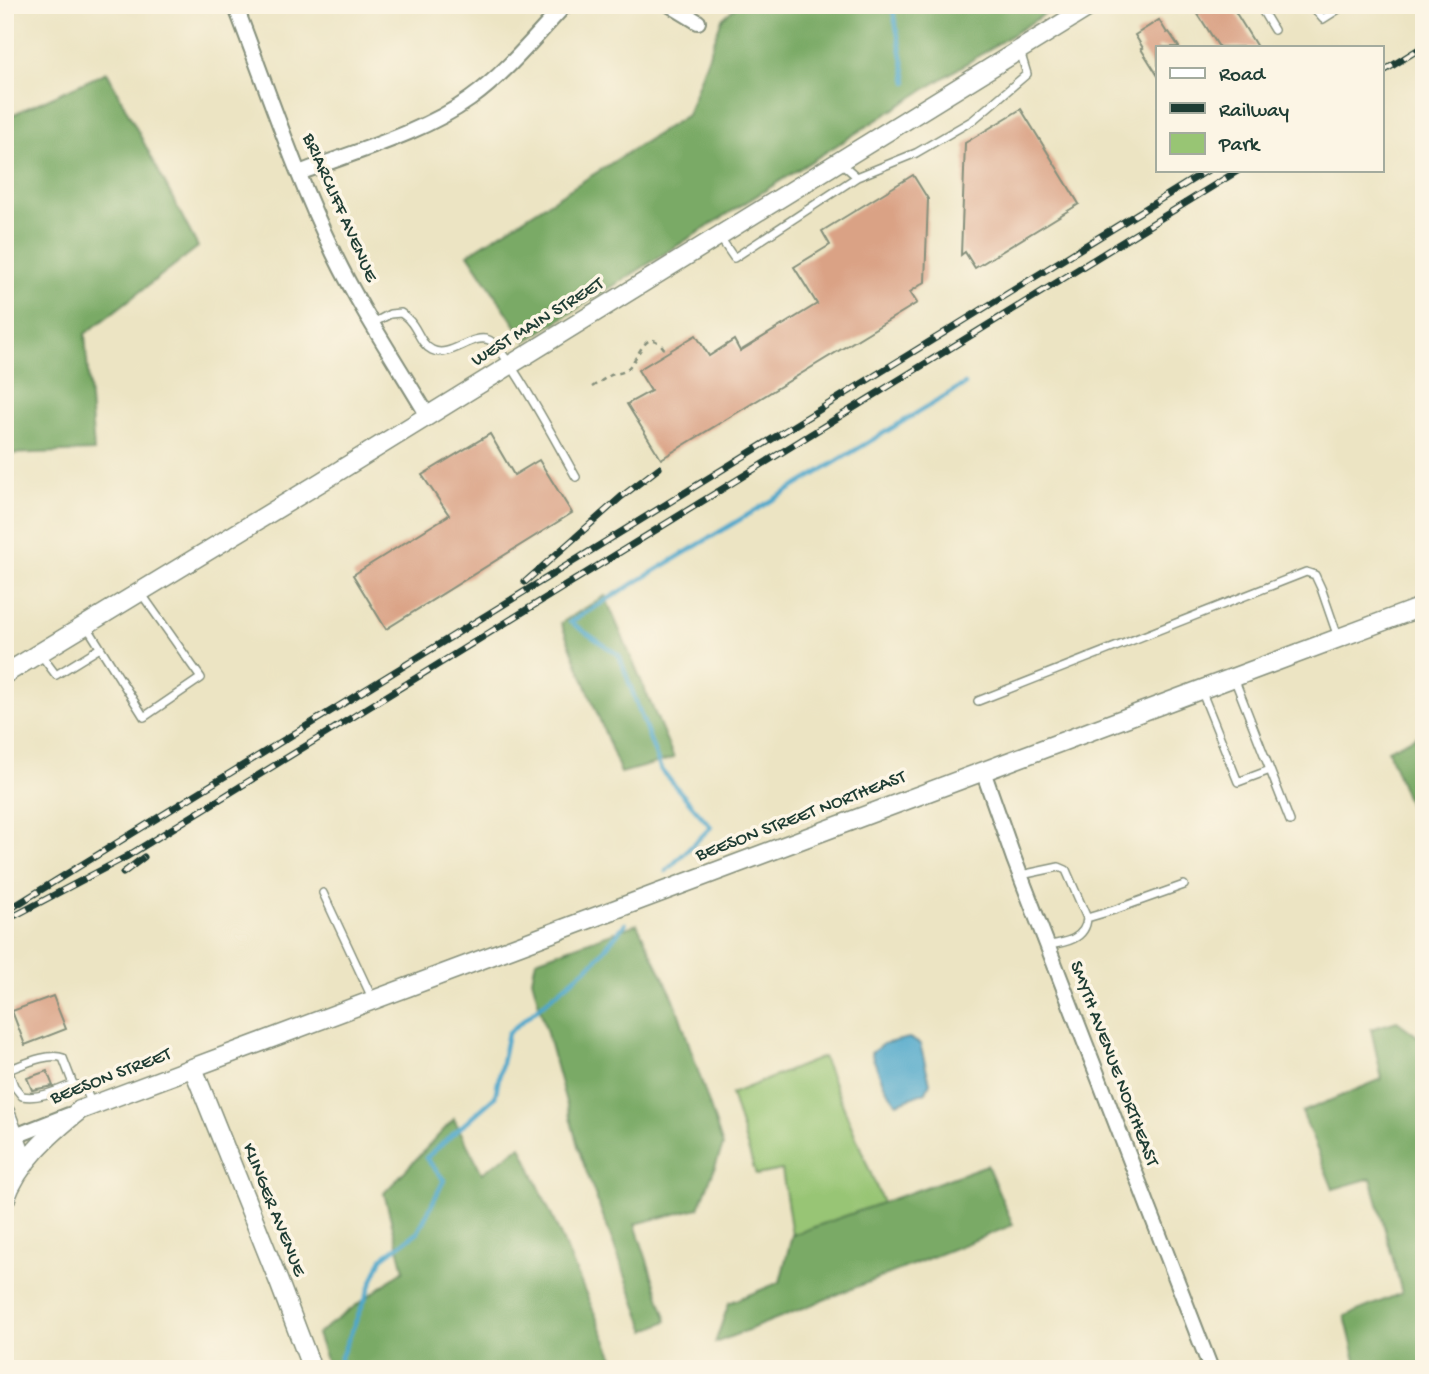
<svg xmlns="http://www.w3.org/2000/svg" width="1429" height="1374" viewBox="0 0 1429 1374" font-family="'Gochi Hand',sans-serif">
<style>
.green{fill:#98c574;stroke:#5c8154;stroke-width:2}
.forest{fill:#7aaa66;stroke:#4c744d;stroke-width:2}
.water{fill:#4ea7cb;stroke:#367280;stroke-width:2}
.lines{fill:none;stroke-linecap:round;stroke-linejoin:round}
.stream{stroke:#4ea7cb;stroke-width:4.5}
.building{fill:#daa285}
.service-casing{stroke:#86907c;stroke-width:10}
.minor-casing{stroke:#86907c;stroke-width:18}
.tertiary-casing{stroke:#86907c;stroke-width:21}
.path{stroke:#86907c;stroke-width:2.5;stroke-dasharray:5 5;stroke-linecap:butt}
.service{stroke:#fff;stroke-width:7}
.minor{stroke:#fff;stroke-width:14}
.tertiary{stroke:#fff;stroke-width:18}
.rail-casing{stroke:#1f3d34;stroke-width:7}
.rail{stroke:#fcf5e5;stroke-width:4.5;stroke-dasharray:13;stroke-linecap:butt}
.labels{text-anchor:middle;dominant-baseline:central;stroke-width:7;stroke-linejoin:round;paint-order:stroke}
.street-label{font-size:19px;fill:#1f3d34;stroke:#fcf5e5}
</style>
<rect width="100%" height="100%" fill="#fcf5e5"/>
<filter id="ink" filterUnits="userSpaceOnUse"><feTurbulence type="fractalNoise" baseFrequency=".0143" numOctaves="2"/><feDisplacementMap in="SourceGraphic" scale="14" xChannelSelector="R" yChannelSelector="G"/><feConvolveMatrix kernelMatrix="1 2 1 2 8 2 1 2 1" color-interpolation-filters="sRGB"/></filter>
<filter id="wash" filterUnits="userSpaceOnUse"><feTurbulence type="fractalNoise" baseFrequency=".00686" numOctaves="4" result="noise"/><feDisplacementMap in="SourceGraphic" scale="28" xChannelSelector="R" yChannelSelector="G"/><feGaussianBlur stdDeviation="1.57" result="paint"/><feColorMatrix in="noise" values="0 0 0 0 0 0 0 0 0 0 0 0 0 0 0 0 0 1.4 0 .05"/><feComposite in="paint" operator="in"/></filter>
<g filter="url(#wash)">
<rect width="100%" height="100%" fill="#ece4c3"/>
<path class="green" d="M823,1057L883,1203L792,1235L782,1170L756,1175L731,1094Z"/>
<path class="forest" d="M738,5H1059L526,341L468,254L687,115L722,19Z
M107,72L198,247L85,334L94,451L5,454V118Z
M605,596L674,758L621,773L561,623Z
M1424,732V844L1388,750Z
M637,924L674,999L723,1146L699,1208L635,1224L667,1321L646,1331L581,1157L532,979L536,960Z
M1397,1021L1424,1041V1369H1358L1345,1316L1402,1293L1371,1178L1333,1189L1302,1112L1382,1079L1371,1029Z
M454,1119L482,1173L521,1146L619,1369H329L317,1334L404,1270L384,1193Z
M987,1165L1013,1225L715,1343L729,1303L780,1282L792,1235Z"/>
<path class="water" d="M909,1038L920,1044L930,1083L926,1092L897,1103C884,1090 878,1070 871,1053L883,1044Z"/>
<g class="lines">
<path class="stream" d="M892,5L907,82
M666,871L711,827L661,770L619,655L570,622L965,384
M336,1369L382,1258L418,1232L444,1180L426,1158L495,1097L508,1033L594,962L625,924"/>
</g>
<g id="blocks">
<path class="building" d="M1206,5H1231L1257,47H1219L1196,11Z
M1159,20L1167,33L1169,32L1179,47H1158V76L1141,49L1143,48L1135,35Z
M1021,109L1079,204L975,268L965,252L961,255L965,143Z
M913,175L928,199L925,282L910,292L917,303L661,459L627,404L651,391L638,370L696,335L709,356L734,340L740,351L817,304L794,267L830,245L822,231Z
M490,434L514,475L539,460L572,513L386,629L353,575L449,515L422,475Z
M53,996L66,1029L25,1045L12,1011Z
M47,1071L53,1086L32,1090L27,1078Z"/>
</g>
</g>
<g filter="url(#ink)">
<use href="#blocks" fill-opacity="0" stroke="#86907c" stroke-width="2"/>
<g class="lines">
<g class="service-casing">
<path id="service" d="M1259,5L1274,30
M1311,5L1323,19L1345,5
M840,162L857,177L916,153L973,120L1027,74L1020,51
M719,236L734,258L857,177
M373,323L390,314L401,313C401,313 409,319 409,320C418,329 420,344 432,350C450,359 472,333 489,340C506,347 563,455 576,477
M86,625L144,717L201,678L141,593
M41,655L56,675L100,648
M1234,678L1290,821
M1201,690L1238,782L1270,770
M978,701L1306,572L1315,575L1321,588L1338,637
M1021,875L1059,867L1066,870L1087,918C1086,939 1065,943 1048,945
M323,893L373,1000
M1087,918L1114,910L1184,885
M8,1070L14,1086L22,1096C40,1099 56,1091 73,1084
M5,1071C20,1066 48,1052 63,1058L73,1084C87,1087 87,1093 92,1105"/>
</g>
<g class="minor-casing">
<path id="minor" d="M235,5C267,88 295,174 334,254C361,310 396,362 428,416
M670,5L698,22
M299,173C354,152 423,133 470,99C506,73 535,37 565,5
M983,771L1014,859L1211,1369
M5,1140L69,1115"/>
</g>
<g class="tertiary-casing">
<path id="tertiary" d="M5,674L321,482L1092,5
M193,1068L279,1282L312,1369
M5,1112L25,1164
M5,1200C18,1162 50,1134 80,1110L1424,606"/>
</g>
<path class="path" d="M592,387C598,383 604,379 611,375C616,373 621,374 626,370C640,359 646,320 667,353"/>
<use href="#service" class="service"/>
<use href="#minor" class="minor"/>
<use href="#tertiary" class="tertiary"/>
<g class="rail-casing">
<path id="rail" d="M1382,72L1424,46
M525,582L621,497L659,468
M123,873L144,857
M5,912L1208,170
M16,915L126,857L1239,170"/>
</g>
<use href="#rail" class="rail"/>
</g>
</g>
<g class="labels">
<g class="street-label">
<text transform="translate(339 208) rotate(66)">BRIARCLIFF AVENUE</text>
<text transform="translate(538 323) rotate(-32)">WEST MAIN STREET</text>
<text transform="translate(801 817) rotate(-21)">BEESON STREET NORTHEAST</text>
<text transform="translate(1113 1064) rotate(69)">SMYTH AVENUE NORTHEAST</text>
<text transform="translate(111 1077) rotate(-21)">BEESON STREET</text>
<text transform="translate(273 1210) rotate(68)">KLINGER AVENUE</text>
</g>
</g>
<rect width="1429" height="1374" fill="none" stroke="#fcf5e5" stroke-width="28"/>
<rect x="1156" y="46" width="228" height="126" fill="#fcf5e5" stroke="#a4ab9e" stroke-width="2"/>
<rect x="1170" y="68" width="35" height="10" fill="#ffffff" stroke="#a4ab9e" stroke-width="2"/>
<text x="1219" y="80" font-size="21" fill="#1f3d34">Road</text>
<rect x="1170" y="103" width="35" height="10" fill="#1f3d34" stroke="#a4ab9e" stroke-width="2"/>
<text x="1219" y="116" font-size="21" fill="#1f3d34">Railway</text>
<rect x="1170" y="133" width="35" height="21" fill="#98c574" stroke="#a4ab9e" stroke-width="2"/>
<text x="1219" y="150" font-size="21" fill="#1f3d34">Park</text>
</svg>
